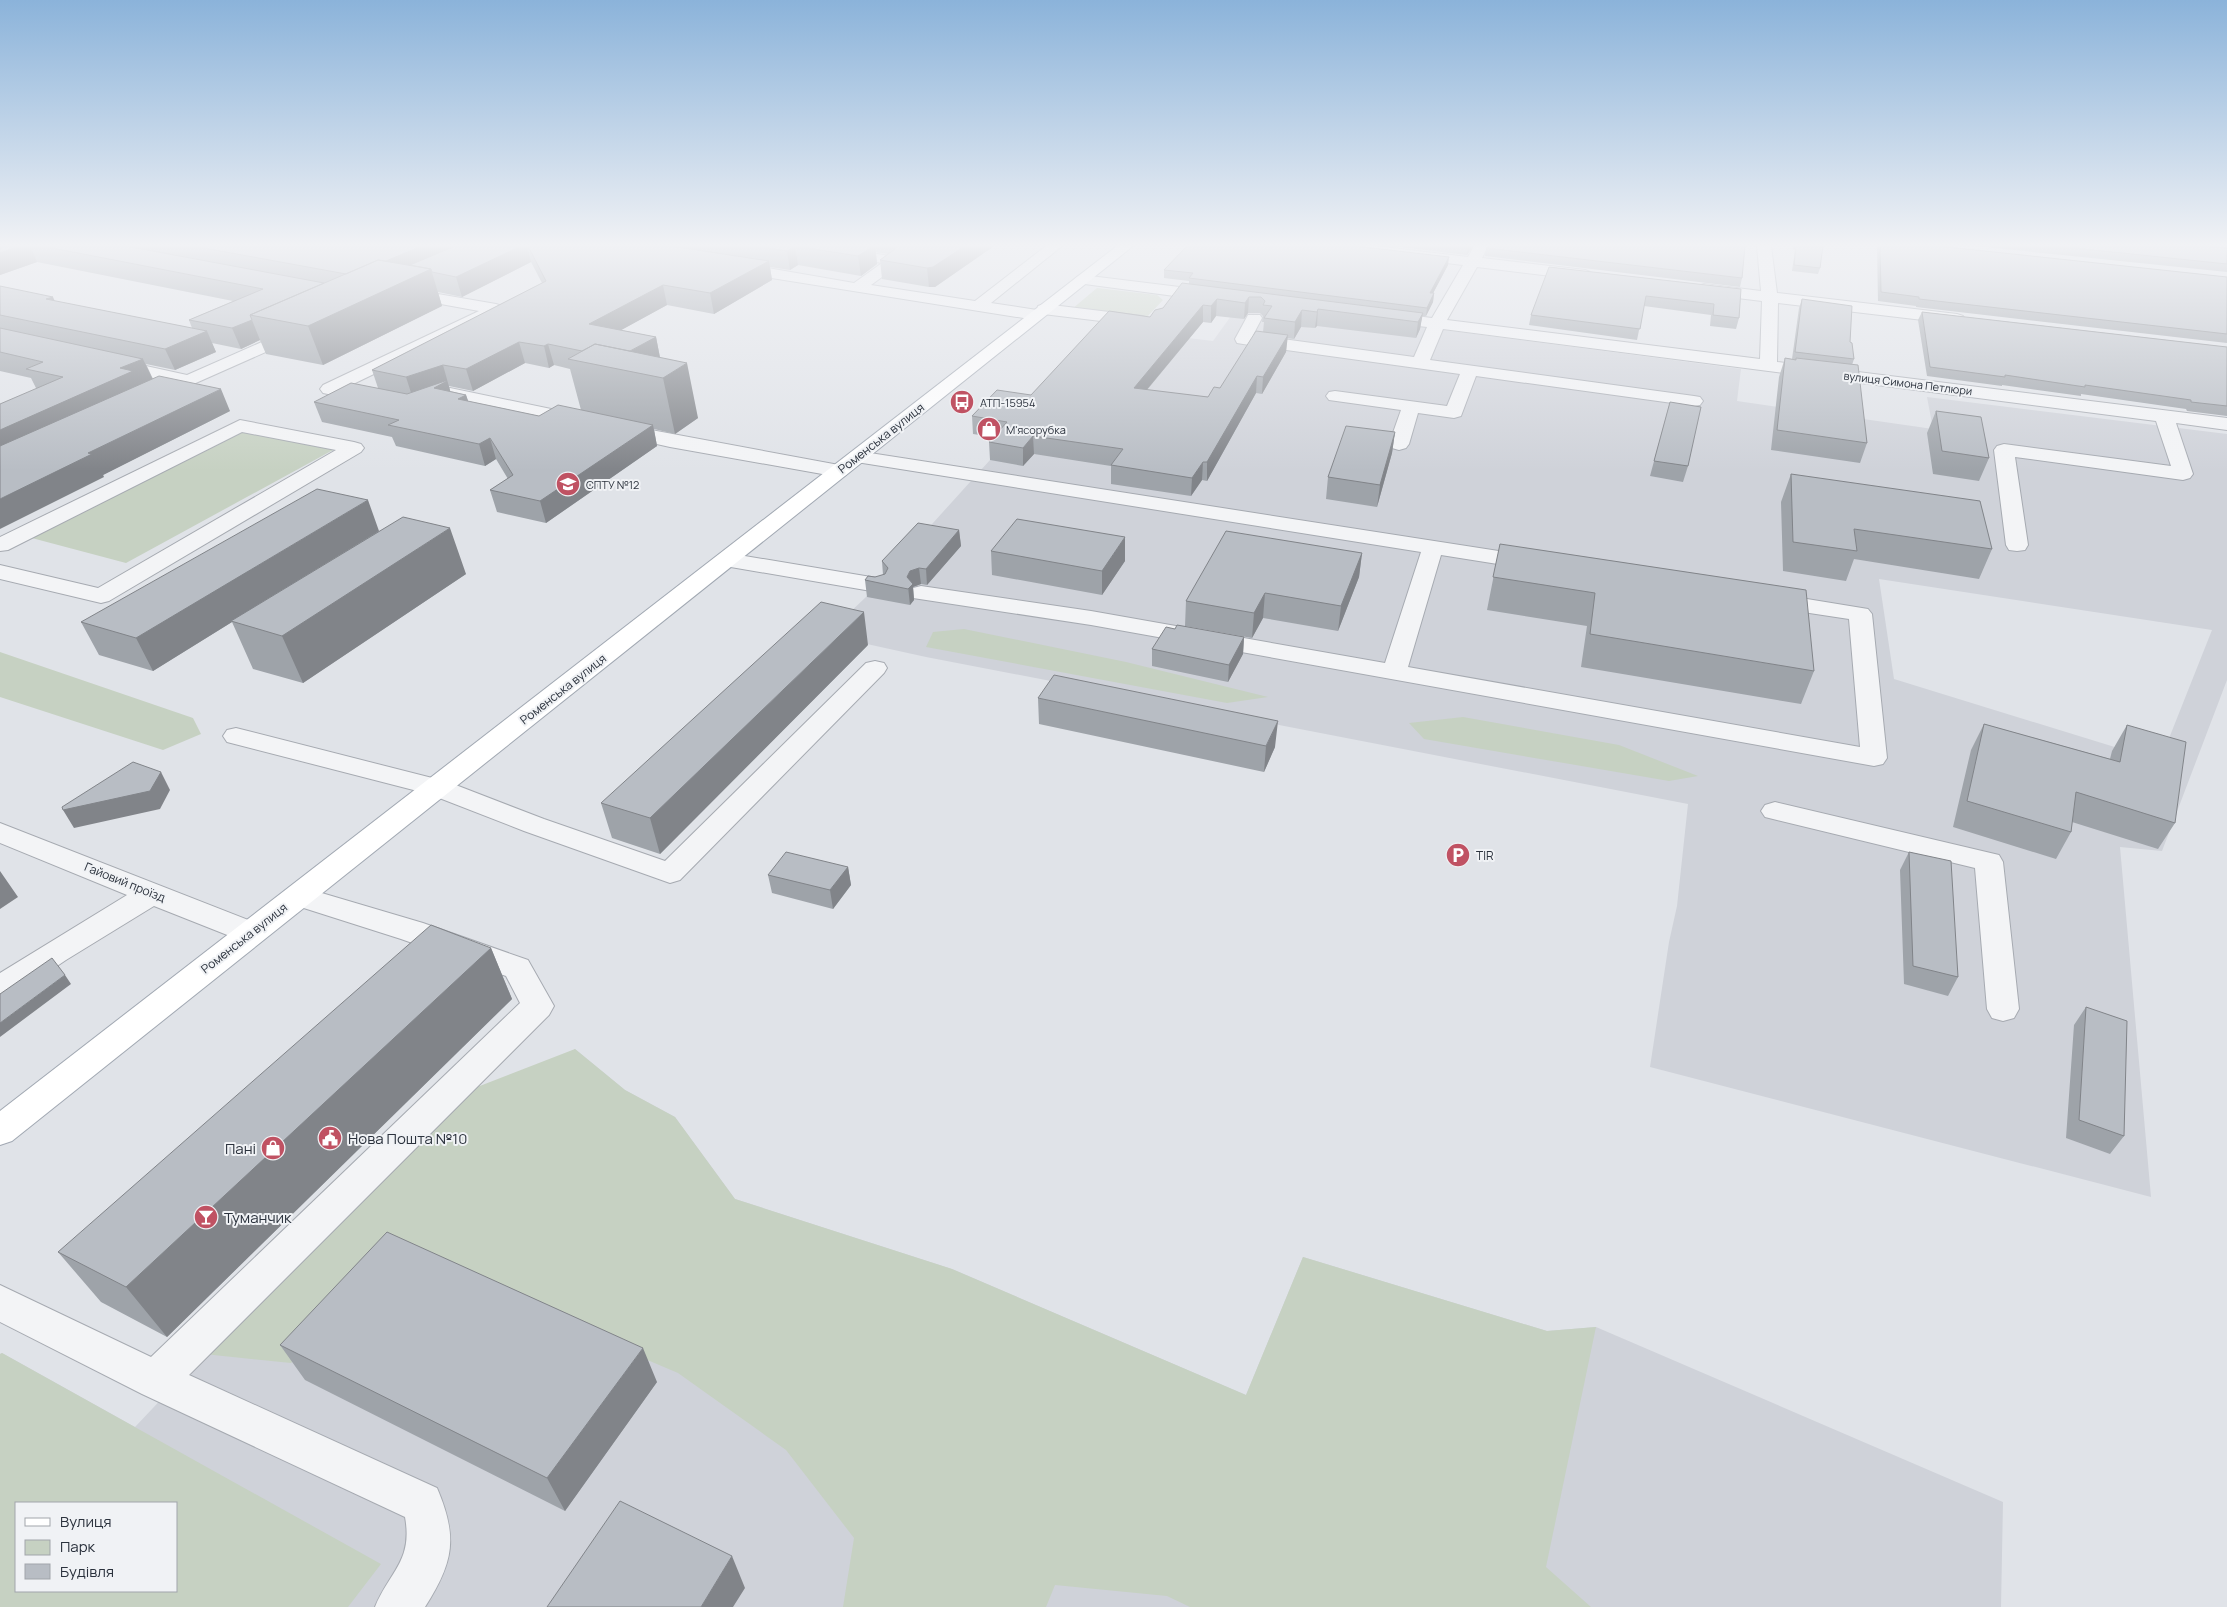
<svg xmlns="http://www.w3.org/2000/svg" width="2227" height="1607" viewBox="0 0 2227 1607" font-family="Manrope,sans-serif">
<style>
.built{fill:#cfd2d9;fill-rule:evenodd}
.green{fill:#c6d1c2;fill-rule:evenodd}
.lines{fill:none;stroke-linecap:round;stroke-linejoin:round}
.minor-casing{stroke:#a6aab1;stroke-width:2}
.major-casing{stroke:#a1a8b2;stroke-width:2}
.minor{fill:#f3f4f6;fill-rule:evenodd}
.major{fill:#fff;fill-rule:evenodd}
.wall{fill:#9ea3a9;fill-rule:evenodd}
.shaded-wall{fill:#818489}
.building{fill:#b8bdc4;stroke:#818489}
.labels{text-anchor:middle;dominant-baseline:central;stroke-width:4;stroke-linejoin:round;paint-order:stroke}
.far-street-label{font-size:11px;fill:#2b323d;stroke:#f0f2f5}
.far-poi-label{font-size:11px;fill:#2b323d;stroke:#f0f2f5;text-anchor:start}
.street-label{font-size:12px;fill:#2b323d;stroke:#f0f2f5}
.poi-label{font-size:12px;fill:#2b323d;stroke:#f0f2f5;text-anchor:start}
.near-poi-label{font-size:15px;fill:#2b323d;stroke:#f0f2f5;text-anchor:start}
</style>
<rect width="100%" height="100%" fill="#e0e3e8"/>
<path class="built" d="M1239,305L1421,327L1741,369L1737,401L1933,429L1927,397L2227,434V680L2162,851L2120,847L2151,1197L1650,1067L1669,942L1677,906L1688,804L926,657L826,635L866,597L990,460L1188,338L1213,341ZM1879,579L2212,630L2160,761L1894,679Z
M575,1049L625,1090L675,1117L735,1199L952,1269L1246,1395L1303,1257L1547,1331L1596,1327L2003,1502L2001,1607H0V1354L2,1353L135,1427L204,1354ZM16,1503H176V1591H16Z"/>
<path class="green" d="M1097,288L1157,295L1163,300L1146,318L1072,309Z
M242,430L333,450L126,563L28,537Z
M964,629L1126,662L1268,697L1227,703L926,647L933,632Z
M0,652L193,718L201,734L163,750L0,697Z
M1463,717L1619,745L1698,776L1669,781L1424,739L1409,723Z
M575,1049L625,1090L675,1117L735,1199L952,1269L1246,1395L1303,1257L1547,1331L1596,1327L1546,1567L1591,1607H1190L1167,1596L1055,1585L1046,1607H843L854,1538L786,1450L678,1373L405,1257L291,1363L204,1354L472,1089Z
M2,1353L381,1564L348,1607H0V1354ZM16,1503H176V1591H16Z"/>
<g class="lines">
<g class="minor-casing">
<path id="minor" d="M801,246H833L900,258L903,261L900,264L871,285L975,301L1046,246H1062L991,303L1037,310L1038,306L1044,304L1142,316L1148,318L1150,321L1148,324L1142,326L1043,314L1042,318L1036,320L734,272L729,270L726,267L729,264L734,262L854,283L882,263L808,250L803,249Z
M1331,246H1375L1468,257L1474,246H1488L1482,258L1585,270L1590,272L1593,275L1590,278L1585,280L1477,267L1447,320L1760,359L1762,301L1704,294L1698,292L1696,289L1698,286L1704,284L1761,291L1757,246H1771L1777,293L1957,314L1963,316L1965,319L1963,322L1957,324L1778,303L1777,362L2227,418V430L2176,423L2193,474L2190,478L2183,480L2015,457L2028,545L2025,550L2017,551L2009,550L2006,545L1994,450L1997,446L2004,444L2171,466L2156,421L1443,329L1430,360L1694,396L1700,397L1703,401L1700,405L1694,406L1476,376L1461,416L1454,418L1418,413L1409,444L1406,448L1399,450L1392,448L1389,444L1401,410L1329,400L1326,396L1329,392L1335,391L1447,406L1460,374L1243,344L1237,343L1235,339L1248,315H1260L1262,318L1253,335L1414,357L1427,327L1384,322L1378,320L1376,317L1378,314L1384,312L1432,318L1463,265L1338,250L1333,249Z
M1082,275L1212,291L1218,293L1220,296L1218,299L1212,301L1077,283L1074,280L1077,277Z
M403,288L496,304L502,306L504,309L502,312L347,387L377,394L380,398L377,402L371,403L323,393L320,389L323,385L479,311L397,296L395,293L397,290Z
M298,326L304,327L306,331L304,335L153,402L147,401L144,397L147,393L171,382L108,368L105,364L108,360L114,359L187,375Z
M450,388L580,415L587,417L589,421L587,425L580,427L452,399L432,405L426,404L423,400L426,396Z
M240,420L354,442L361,444L364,448L361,452L109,601L101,603L0,579V565L98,588L336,450L242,432L8,550L0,551V537Z
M619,424L839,465L846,467L849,471L846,475L839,477L670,447L612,434L610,430L612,426Z
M857,451L1543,558L1546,563L1543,568L1535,570L1441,555L1408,667L1860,747L1849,619L1770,607L1762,605L1759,600L1762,595L1770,593L1868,609L1872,614L1887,758L1883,764L1874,766L1091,625L913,598L910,593L913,588L921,586L1091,611L1385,663L1421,552L850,461L847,457L850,453Z
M727,553L877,578L885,580L888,585L885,590L877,592L719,565L716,560L719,555Z
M875,661L884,663L887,668L884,673L680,880L670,883L524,831L429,794L227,742L223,736L227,730L236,728L448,782L544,819L665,861L866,663Z
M1775,802L1999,855L2003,862L2019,1009L2014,1018L2003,1021L1992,1018L1987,1009L1975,868L1765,817L1761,811L1765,805Z
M0,823L261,925L265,933L261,941L250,944L154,906L66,960L11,997L0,1001V973L127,895L0,843Z
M298,886L423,923L528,960L554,1006L549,1015L189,1375L437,1488C458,1537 454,1562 425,1607H375C390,1571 413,1561 405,1517L142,1394L0,1322V1285L151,1357L520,1003L506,976L401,939L288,903L283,896L288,889Z"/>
</g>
<g class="major-casing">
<path id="major" d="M1117,246H1133L12,1141L0,1145V1111Z"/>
</g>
<use href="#minor" class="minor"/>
<use href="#major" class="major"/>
</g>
<path class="wall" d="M0,246H994L935,287H929L882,279L880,260L888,254L876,252L877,264L861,276L798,265L790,270L770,267L772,280L714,314L667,305L621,330L656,337L660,357L698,418L675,434L654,429L657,446L546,523L497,512L490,490L508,479L496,459L485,466L396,446L392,437L322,422L314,402L378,388L372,370L542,283L531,262L462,297L438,292L442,306L323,365L266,354L260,340L241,349L212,343L216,352L175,370L146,364L153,379L230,411L103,475L104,477L36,388L31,378L0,371V286L55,301L192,328L189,320L233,301L37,262L0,275ZM525,363L549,368L554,365L570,369L581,410L539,416L468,401L466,395L450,391L449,386L473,391Z
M1391,246H1473L1467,255Z
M1793,246H1823L1820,268L1818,274L1792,271L1795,250L1792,249Z
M1877,246H1938L2227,277V343L1916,307V306L1878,301Z
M1975,246H2203L2227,248V272Z
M1486,248L1742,278L1740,287L1485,256Z
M1448,265L1433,293H1434L1433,302L1426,316H1422L1420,329L1416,338L1317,326L1315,328L1301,327L1294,339L1287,338L1286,352L1262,394L1256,393L1207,481L1202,480L1191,496L1111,484V466L1034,454L1023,466L990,460L989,442L993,437L973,434L972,416L1031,395L1163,308L1189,284V281L1164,278V270ZM1248,313H1260L1263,316L1262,322H1264L1263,332L1220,388L1208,397L1147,390L1203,322L1211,323L1216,316L1244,319Z
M1549,267L1741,289L1739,318L1736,329L1710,326L1711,315L1644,306L1637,340L1529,325L1531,315Z
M1802,299L1850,342L1854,359L1852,365L1867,443L1860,463L1771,450L1779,377L1785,358L1792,359L1799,308Z
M1922,312L2227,347V416L2187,411L2186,409L2081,394V396L2002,385V386L1927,376L1918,320Z
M1670,402L1688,466L1683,482L1650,476Z
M1936,411L1989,458L1979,481L1933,474L1927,433Z
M1395,432L1392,453L1377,507L1326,499L1328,477Z
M1791,474L1992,549L1979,579L1854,559L1846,581L1783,571L1781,502Z
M959,530L961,546L927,585L921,584L913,587L914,600L910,605L867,597L865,580L883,575L882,561Z
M379,531L466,574L303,683L253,669L232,622L153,671L99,655L81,622Z
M1500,544L1814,671L1801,704L1581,667L1587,626L1487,610Z
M991,551L1125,561L1102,595L992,575Z
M1362,553L1359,577L1338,631L1263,618L1252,638L1185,626L1186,601Z
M1175,629L1244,637L1243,654L1228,682L1152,666V649Z
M868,645L660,854L612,838L601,803Z
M1038,698L1275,747L1264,772L1039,724Z
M1984,724L2110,759L2112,751L2127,725L2175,823L2158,849L2072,822L2071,832L2056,859L1953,827L1971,750Z
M1909,852L1958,977L1948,996L1904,984L1900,870Z
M848,867L851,885L833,909L772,893L768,875Z
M491,948L512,999L167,1337L101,1302L58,1252Z
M2086,1007L2124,1136L2110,1154L2066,1138L2074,1025Z
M280,1345L657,1382L565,1511L305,1380Z"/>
<path class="shaded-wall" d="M20,246H30L37,262L0,275V253Z
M422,246H470L417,270L354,275Z
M521,246H527L531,262L462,297L456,277Z
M795,246L798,265L790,270L787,251Z
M874,246H875L877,264L861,276L858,256Z
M965,246H994L935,287H929L927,268Z
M1469,246H1473L1467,255L1468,247Z
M1449,257L1448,265L1429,301L1430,293Z
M769,261L772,280L714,314L710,293Z
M431,269L442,306L323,365L308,326Z
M663,285L667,305L594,345L589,324Z
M1434,293L1433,302L1426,316L1427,308Z
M53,297L62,317L46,299Z
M1249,297L1248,313L1244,319L1245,303Z
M1217,299L1216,316L1211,323V306Z
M1203,305V322L1134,405V388Z
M1318,309L1317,326L1315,328L1317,312Z
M1302,310L1301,327L1294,339L1295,322Z
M1423,313L1420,329L1416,338L1418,322Z
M252,320L260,340L241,349L232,328Z
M207,331L216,352L175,370L165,349Z
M1288,335L1286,352L1262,394L1263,377Z
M656,337L660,358H618Z
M519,342L525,363L473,391L466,369Z
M548,344L554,365L549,368L544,346Z
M143,359L153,380L0,458V430L120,368Z
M687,363L698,418L675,434L663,378Z
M443,365L453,401L413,399L406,377Z
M1257,376L1256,393L1207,481V462Z
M221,389L230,411L103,475L104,477L0,529V499L88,453Z
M466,395L473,415L458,399Z
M653,425L657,446L546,523L540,501Z
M1395,432L1392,453L1377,507L1380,485Z
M1033,436L1034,454L1023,466V448Z
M490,438L496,459L485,466L479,444Z
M1203,462L1202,480L1191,496L1192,478Z
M368,500L379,531L231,621L232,622L153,671L136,638Z
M450,528L466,574L303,683L282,636Z
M959,530L961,546L927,585L926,569Z
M1125,537V561L1102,595V571Z
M1362,553L1359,577L1338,631L1341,606Z
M919,568L921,584L913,587L914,600L910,605L907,577L910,571Z
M1265,593L1263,618L1252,638L1254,613Z
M864,612L868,645L660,854L650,818Z
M1244,637L1243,654L1228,682L1229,665Z
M1278,721L1275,747L1264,772L1266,746Z
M161,772L170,790L160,809L74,828L63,810Z
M848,867L851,885L833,909L830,890Z
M0,871L18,897L0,909Z
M491,948L512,999L167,1337L126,1287Z
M65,975L71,984L0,1037V1023Z
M643,1348L657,1382L565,1511L547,1478Z
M732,1556L745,1588L733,1607H701Z"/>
<path class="building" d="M0,246H20L0,253Z
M42,246H126L324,283L250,315L252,320L232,328L189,320L263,289Z
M193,246H422L386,261L378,260L346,274Z
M455,246H521L456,277L432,272L431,269L410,265Z
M528,246H671L769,261L710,293L663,285L589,324L656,337L630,351L595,344L582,351L548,344L544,346L519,342L466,369L443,365L406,377L372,370L546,281Z
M755,246H874L858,256L795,246L787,251Z
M899,246H965L933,267L927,268L880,260Z
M1187,246H1355L1449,257L1430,293H1434L1427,308L1189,278L1193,273L1164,270Z
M1488,246H1745L1742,278L1486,248Z
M1796,246H1823L1820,268L1794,265Z
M1880,246H1938L2227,277V334L1919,299V297L1881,292Z
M2055,246H2203L2227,248V264Z
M378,260L431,269L308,326L250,315Z
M1549,267L1741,289L1739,318L1713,315L1714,304L1646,296L1640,329L1531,315Z
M1182,283L1423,313L1418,322L1318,309L1317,312L1302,310L1295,322L1264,318L1272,306L1263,305L1265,301L1261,297H1249L1245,303L1217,299L1211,306L1203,305L1134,388L1208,397L1214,387L1220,388L1256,331L1288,335L1263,377L1257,376L1207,462H1203L1192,478L1111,465L1123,449L1033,436L1023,448L989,442L1007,422L972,416L997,390L1031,395L1109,311L1150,317L1155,310L1163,308Z
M0,286L53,297L46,299L207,331L165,349L0,315Z
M1802,299L1852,306L1850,342L1852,343L1854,359L1795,352Z
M1922,312L2227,347V406L2191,402V400L2085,385V387L2005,375V377L1930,367Z
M0,328L143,359L120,368L133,371L0,430V404L63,377L26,369L43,362L0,352Z
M595,344L687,363L663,378L568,359Z
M1785,358L1796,360V358L1858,365L1867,443L1777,430Z
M159,376L221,389L88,453L92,454L0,499V446Z
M445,381H447L434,388L466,395L458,399L539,416L558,405L653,425L540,501L490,490L513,475L490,438L479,444L388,425L399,420L314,402L351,383L407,394Z
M1670,402L1701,407L1688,466L1654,461Z
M1936,411L1981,417L1989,458L1942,451Z
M1346,426L1395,432L1380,485L1328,477Z
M1791,474L1980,501L1992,549L1854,529L1857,551L1793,542Z
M317,489L368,500L136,638L81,622Z
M403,517L450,528L282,636L231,621Z
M1017,519L1125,537L1102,571L991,551Z
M918,523L959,530L926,569L919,568L910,571L907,577L913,584L908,589L865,580L868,576L875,577L885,574L888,568L882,561Z
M1226,531L1362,553L1341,606L1265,593L1254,613L1186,601Z
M1500,544L1806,590L1814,671L1590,634L1595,593L1493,577Z
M821,602L864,612L650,818L601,803Z
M1177,625L1244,637L1229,665L1152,649L1166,627L1175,629Z
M1054,675L1278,721L1266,746L1038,698Z
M1984,724L2120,762L2127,725L2186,742L2175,823L2076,792L2071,832L1967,801Z
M133,762L161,772L150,791L63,810L62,807Z
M786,852L848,867L830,890L768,875Z
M1909,852L1951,861L1958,977L1913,966Z
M431,925L491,948L126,1287L58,1252Z
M52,958L65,975L0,1023V994Z
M2086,1007L2127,1021L2124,1136L2079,1120Z
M387,1232L643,1348L547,1478L280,1345Z
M620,1501L732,1556L701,1607H547Z"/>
<linearGradient id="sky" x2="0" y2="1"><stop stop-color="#8bb3da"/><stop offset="0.52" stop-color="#f1f2f5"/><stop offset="1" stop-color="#f1f2f5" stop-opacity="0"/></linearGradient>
<rect width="2227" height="471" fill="url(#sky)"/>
<defs>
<g id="bus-disc" transform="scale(1.25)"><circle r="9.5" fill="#c05263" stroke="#f0f2f5"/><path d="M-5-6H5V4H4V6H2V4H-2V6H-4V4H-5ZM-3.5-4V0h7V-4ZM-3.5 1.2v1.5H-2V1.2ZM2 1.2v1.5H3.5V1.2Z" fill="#fff"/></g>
<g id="shop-disc" transform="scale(1.25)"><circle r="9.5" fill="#c05263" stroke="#f0f2f5"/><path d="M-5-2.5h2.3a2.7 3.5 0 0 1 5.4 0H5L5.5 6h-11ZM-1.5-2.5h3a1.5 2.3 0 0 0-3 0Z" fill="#fff"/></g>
<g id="university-disc" transform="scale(1.25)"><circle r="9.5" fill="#c05263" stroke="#f0f2f5"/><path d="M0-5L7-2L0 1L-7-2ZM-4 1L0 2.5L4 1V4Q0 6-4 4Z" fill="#fff"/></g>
<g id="parking-disc" transform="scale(1.25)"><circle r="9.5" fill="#c05263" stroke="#f0f2f5"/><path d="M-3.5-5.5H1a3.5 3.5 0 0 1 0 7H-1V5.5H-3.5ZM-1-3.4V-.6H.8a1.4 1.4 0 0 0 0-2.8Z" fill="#fff"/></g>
<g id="civic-disc" transform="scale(1.25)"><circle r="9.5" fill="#c05263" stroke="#f0f2f5"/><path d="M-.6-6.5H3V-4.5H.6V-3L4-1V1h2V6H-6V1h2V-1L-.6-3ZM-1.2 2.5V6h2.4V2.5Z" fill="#fff"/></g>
<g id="bar-disc" transform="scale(1.25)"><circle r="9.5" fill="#c05263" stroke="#f0f2f5"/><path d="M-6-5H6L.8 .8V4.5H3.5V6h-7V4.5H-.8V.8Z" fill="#fff"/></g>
</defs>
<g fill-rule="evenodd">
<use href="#bus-disc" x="962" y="402"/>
<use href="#shop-disc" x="989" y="429"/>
<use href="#university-disc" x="568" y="484"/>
<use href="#parking-disc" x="1458" y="855"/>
<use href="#civic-disc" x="330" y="1138"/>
<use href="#shop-disc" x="273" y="1148"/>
<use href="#bar-disc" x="206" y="1217"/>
</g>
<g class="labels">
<g class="far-street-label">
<text transform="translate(1908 383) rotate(7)">вулиця Симона Петлюри</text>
</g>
<g class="far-poi-label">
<text x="980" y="402">АТП-15954</text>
<text x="1006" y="429">М'ясорубка</text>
<text x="586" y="484">СПТУ №12</text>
</g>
<g class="street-label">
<text transform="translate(881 438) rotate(-38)">Роменська вулиця</text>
<text transform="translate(563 689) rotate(-38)">Роменська вулиця</text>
<text transform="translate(125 882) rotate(22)">Гайовий проїзд</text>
<text transform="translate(244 938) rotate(-38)">Роменська вулиця</text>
</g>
<g class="poi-label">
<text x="1476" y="855">TIR</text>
</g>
<g class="near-poi-label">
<text x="348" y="1138">Нова Пошта №10</text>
<text x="256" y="1148" text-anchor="end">Пані</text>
<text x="224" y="1217">Туманчик</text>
</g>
</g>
<rect x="15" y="1502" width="162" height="90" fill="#f0f2f5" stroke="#a1a5ab"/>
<rect x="25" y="1518" width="25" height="8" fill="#ffffff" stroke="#a1a5ab"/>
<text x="60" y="1527" font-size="15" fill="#2b323d">Вулиця</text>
<rect x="25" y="1540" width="25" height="15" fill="#c6d1c2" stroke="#a1a5ab"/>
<text x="60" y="1552" font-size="15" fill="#2b323d">Парк</text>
<rect x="25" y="1564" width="25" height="15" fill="#b8bdc4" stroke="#a1a5ab"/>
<text x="60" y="1577" font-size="15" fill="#2b323d">Будівля</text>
</svg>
